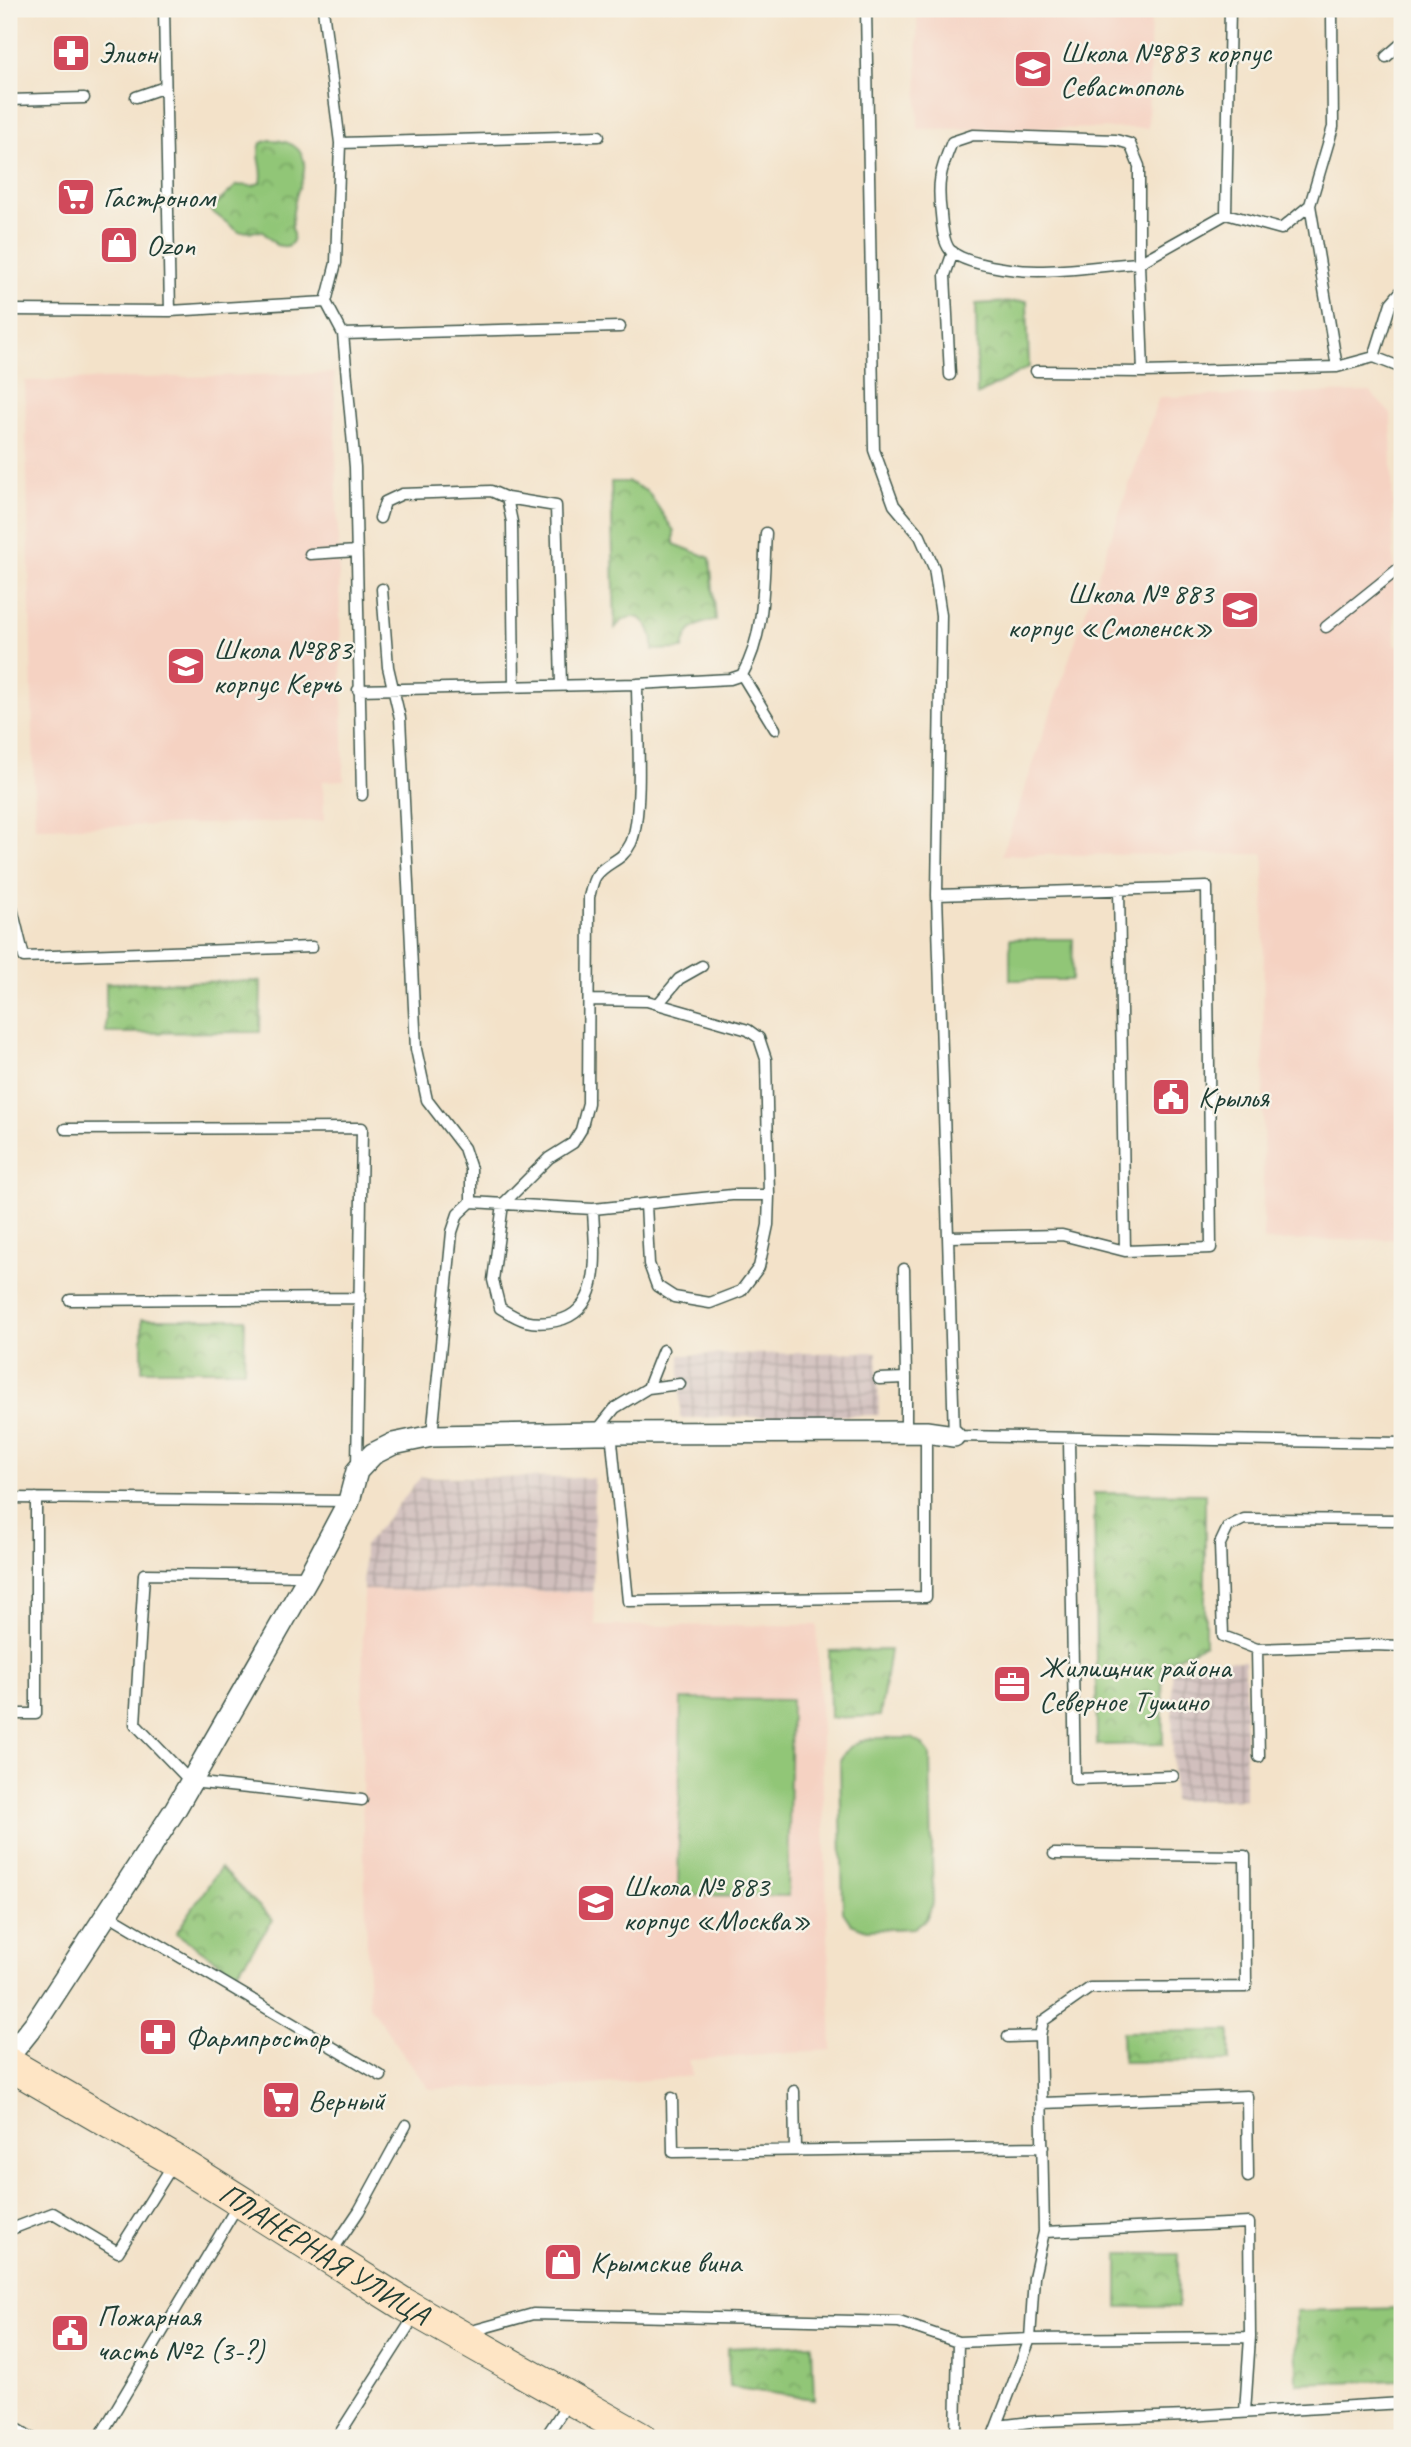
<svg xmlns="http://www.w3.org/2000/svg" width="1411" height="2447" viewBox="0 0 1411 2447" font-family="Caveat,sans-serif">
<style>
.built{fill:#f5d2c2}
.industrial{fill:url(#industrial-grid)}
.park{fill:url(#park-crowns);stroke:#588256;stroke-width:2}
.garden{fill:#91c677;stroke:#588256;stroke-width:2}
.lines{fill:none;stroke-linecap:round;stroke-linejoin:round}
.service-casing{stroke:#3f564a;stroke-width:13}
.minor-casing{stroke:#3f564a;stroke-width:24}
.secondary-casing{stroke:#3f564a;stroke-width:34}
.service{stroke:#fff;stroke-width:10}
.minor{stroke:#fff;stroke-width:21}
.secondary{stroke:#fee5c5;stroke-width:32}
.labels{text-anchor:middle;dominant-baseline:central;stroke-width:5;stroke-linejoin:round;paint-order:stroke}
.poi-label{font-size:30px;fill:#1f3d34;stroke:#f7f3e8;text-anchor:start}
.street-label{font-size:30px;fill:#1f3d34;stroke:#f7f3e8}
</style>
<defs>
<pattern id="industrial-grid" width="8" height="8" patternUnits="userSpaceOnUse" patternTransform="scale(1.75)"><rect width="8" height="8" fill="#d1bfbd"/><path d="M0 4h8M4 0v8" fill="none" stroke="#a99c9a"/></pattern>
<pattern id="park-crowns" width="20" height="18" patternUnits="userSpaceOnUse" patternTransform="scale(1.75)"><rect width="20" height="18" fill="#91c677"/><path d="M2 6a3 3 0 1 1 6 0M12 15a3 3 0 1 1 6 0" fill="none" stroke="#76a262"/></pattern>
</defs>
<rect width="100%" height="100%" fill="#f7f3e8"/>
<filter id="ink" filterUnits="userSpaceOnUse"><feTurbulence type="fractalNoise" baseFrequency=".0143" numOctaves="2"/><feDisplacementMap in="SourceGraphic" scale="14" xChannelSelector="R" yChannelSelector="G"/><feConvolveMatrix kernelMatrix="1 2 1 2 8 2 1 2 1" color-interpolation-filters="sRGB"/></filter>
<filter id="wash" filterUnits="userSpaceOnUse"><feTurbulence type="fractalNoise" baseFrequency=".00686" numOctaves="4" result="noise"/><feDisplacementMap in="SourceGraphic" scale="28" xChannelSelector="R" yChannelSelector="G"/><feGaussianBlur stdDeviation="1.57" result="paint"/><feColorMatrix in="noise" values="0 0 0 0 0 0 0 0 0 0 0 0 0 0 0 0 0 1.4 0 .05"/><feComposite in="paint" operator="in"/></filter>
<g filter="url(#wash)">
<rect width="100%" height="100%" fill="#f3e2c9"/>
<path class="built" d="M917,9H1151L1148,128L918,129Z
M334,373L344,780L323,781L324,821L35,828L25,381Z
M1370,392L1391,414L1395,645H1402V1239L1263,1241L1264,854L1002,855L1159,397Z
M363,1590L593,1592L596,1626L817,1625L832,2050L689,2060L692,2076L569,2087L429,2089L369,2006L362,1800Z"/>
<path class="industrial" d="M877,1352L879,1415L680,1418V1355Z
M421,1477L594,1478L593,1592L363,1590L364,1546Z
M1245,1660V1799L1173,1801L1172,1662Z"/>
<path class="park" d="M270,140C293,140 309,151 303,176C302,184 297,190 296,197C294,205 292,217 292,225C292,231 294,235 293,241L288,247L276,245L262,231L239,232L210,210L237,185L253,186L261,182C265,168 255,157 261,143Z
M1027,301L1029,367L977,395L976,304Z
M611,482H629L648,492L674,531V544L710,558L716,620C697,623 686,629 683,649L653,650C655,625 636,603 615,628Z
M261,981L260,1032L106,1033V983Z
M9,1171L11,1292H9Z
M142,1319H245L244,1370H142Z
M1094,1493L1205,1494V1644L1162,1665L1163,1744L1097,1745Z
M890,1650L880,1716L830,1718L829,1651Z
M220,1868L273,1920L236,1974L176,1933Z
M1230,2031V2061L1123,2062L1122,2032Z
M1118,2254H1178V2307H1118Z
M1402,2308V2380L1297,2383L1296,2311Z
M812,2344L814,2399L729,2387L728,2348Z"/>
<path class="garden" d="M1010,939H1073L1072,980H1010Z
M681,1699L791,1700L788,1896L678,1895Z
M912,1738L922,1744L930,1754L933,1903L926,1919L914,1928L866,1930L851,1924L843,1912L840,1760C855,1731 883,1739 912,1738Z"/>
</g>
<g filter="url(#ink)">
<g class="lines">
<g class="service-casing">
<path id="service" d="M164,9L170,311
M323,9L340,143L336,263L326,302L343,334L355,467L362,795
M866,9L874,450L894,505L920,536L934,568L941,615L937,895L948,1237
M1337,9L1332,14L1333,127L1310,205L1281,229L1226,214L1139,263L1143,372L1337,367L1374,357
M1386,57L1402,43
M136,97L165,87
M9,100L84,98
M973,135L1116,140L1130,144L1139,166V263C1106,265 1071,271 1038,271C1017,271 964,265 950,250C943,242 942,225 941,214C937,183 940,171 952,142Z
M340,143L599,136
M1310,205L1337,367
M1226,214L1230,9
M1402,290L1391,303L1374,357L1402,368
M9,310L170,311L326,302
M343,334L620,327
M1036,371L1143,372
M950,375L945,275L953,252
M507,498L556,506L561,684
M380,518L385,502L402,494L491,491L507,498L512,522L514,686
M310,554L357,551
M382,589L388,667L400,718L416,1049L427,1100L464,1148L471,1169V1202
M1326,627L1402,566
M742,675L775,729
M358,690L637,684L730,679L742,675C766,633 763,581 766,533
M1119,889L1125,1251
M937,895L1207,887L1211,1248L1125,1251L1062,1235L948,1237L954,1436L1402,1443
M9,896L24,957L312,947
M589,1000L647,1001L748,1030L759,1038L766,1059L769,1195L768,1225L759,1267L741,1291L710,1303L674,1297L657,1286L649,1264L646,1204
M658,1004L679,979L702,966
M65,1129L362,1128L357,1468
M593,1209C594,1246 606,1311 556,1321C531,1326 521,1321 500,1308L493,1280L503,1204L549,1158L573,1143L581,1130L588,1103L589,897C591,891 592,882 596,876C607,861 622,862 631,843C644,814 637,720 637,684
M904,1269L906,1378
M70,1300L360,1298
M879,1379L906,1378V1433
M648,1388L680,1384
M611,1432L628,1601L926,1597V1432
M595,1433L615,1408L648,1388L663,1350
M432,1436L452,1232L458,1214L471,1202L593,1209L732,1195H769
M1069,1440L1075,1779L1173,1776
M9,1498L349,1501
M1402,1520L1244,1519L1228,1527L1220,1544L1223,1636L1257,1649L1372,1645L1402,1646
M309,1576L144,1574L135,1724L191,1782L362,1800
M1257,1649L1259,1757
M9,1714H36V1498
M106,1913L381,2076
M1008,2037L1040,2036
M794,2091L795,2149
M672,2098L673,2152L1043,2147
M1042,2103L1247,2096L1248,2177
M9,2230L53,2213L118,2252L174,2163
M1044,2232L1249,2223L1250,2337L1245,2412
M330,2254L359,2211L406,2125
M468,2332L533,2314L899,2322L958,2342L1030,2339L1250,2337
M9,2424L32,2438
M998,2426L1038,2421L1188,2416L1402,2403
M99,2438L239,2203
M337,2438L416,2314
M545,2438L569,2401
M956,2438L958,2342
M992,2438L1030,2339L1034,2277L1044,2232L1040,2036L1043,2021L1090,1988L1246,1987L1245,1856L1054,1854"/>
</g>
<g class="minor-casing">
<path id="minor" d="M9,2056L37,2021L176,1808L309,1576L349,1501L357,1471L373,1454L393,1444L432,1436L595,1433L926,1432L954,1436"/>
</g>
<g class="secondary-casing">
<g id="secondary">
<path id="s1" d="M9,2064L176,2161L402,2303L640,2438"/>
</g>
</g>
<use href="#service" class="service"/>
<use href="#minor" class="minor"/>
<use href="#secondary" class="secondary"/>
</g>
</g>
<defs>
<g id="pharmacy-square" transform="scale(2.0125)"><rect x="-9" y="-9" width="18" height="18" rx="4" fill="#d1495b" stroke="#f7f3e8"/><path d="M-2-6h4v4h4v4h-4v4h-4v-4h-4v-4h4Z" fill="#fff"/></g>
<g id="school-square" transform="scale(2.0125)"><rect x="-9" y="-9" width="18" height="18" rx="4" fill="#d1495b" stroke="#f7f3e8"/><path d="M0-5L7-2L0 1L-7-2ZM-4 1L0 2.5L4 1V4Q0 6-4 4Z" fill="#fff"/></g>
<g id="supermarket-square" transform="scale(2.0125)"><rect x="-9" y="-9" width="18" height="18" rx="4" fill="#d1495b" stroke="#f7f3e8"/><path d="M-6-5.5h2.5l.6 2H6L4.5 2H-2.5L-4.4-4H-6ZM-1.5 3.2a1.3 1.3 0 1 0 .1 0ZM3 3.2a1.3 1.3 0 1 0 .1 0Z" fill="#fff"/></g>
<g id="shop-square" transform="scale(2.0125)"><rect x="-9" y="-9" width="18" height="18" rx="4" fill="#d1495b" stroke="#f7f3e8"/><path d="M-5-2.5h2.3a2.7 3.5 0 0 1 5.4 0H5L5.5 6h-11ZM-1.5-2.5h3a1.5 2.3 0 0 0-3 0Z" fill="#fff"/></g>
<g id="civic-square" transform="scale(2.0125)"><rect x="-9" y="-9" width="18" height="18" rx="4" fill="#d1495b" stroke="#f7f3e8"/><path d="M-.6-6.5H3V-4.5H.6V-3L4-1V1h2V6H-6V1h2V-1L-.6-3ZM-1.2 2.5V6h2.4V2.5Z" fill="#fff"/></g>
<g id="office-square" transform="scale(2.0125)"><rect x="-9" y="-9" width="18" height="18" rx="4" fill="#d1495b" stroke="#f7f3e8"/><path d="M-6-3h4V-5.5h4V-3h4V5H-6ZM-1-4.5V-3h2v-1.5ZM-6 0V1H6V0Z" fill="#fff"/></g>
</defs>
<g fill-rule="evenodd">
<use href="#pharmacy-square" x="71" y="53"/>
<use href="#school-square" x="1033" y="69"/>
<use href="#supermarket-square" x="76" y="197"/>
<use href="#shop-square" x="119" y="245"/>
<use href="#school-square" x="1240" y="610"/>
<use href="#school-square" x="186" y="666"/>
<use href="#civic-square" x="1171" y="1097"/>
<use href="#office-square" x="1012" y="1684"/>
<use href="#school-square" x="596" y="1903"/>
<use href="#pharmacy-square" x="158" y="2037"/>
<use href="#supermarket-square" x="281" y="2100"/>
<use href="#shop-square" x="563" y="2262"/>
<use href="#civic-square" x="70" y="2333"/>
</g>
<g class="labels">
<g class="poi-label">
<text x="1060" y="52">Школа №883 корпус<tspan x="1060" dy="34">Севастополь</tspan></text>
<text x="98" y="53">Элион</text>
<text x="103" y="197">Гастроном</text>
<text x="146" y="245">Ozon</text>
<text x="1213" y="593" text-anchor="end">Школа № 883<tspan x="1213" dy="34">корпус «Смоленск»</tspan></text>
<text x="213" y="649">Школа №883<tspan x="213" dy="34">корпус Керчь</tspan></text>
<text x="1198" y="1097">Крылья</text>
<text x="1039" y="1667">Жилищник района<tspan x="1039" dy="34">Северное Тушино</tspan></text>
<text x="623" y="1886">Школа № 883<tspan x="623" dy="34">корпус «Москва»</tspan></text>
<text x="185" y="2037">Фармпростор</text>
<text x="308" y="2100">Верный</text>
<text x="590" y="2262">Крымские вина</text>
<text x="97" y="2316">Пожарная<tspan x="97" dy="34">часть №2 (3-?)</tspan></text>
</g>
<g class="street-label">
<text stroke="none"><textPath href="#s1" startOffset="368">ПЛАНЕРНАЯ УЛИЦА</textPath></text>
</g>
</g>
<rect width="1411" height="2447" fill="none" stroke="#f7f3e8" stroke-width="35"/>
</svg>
